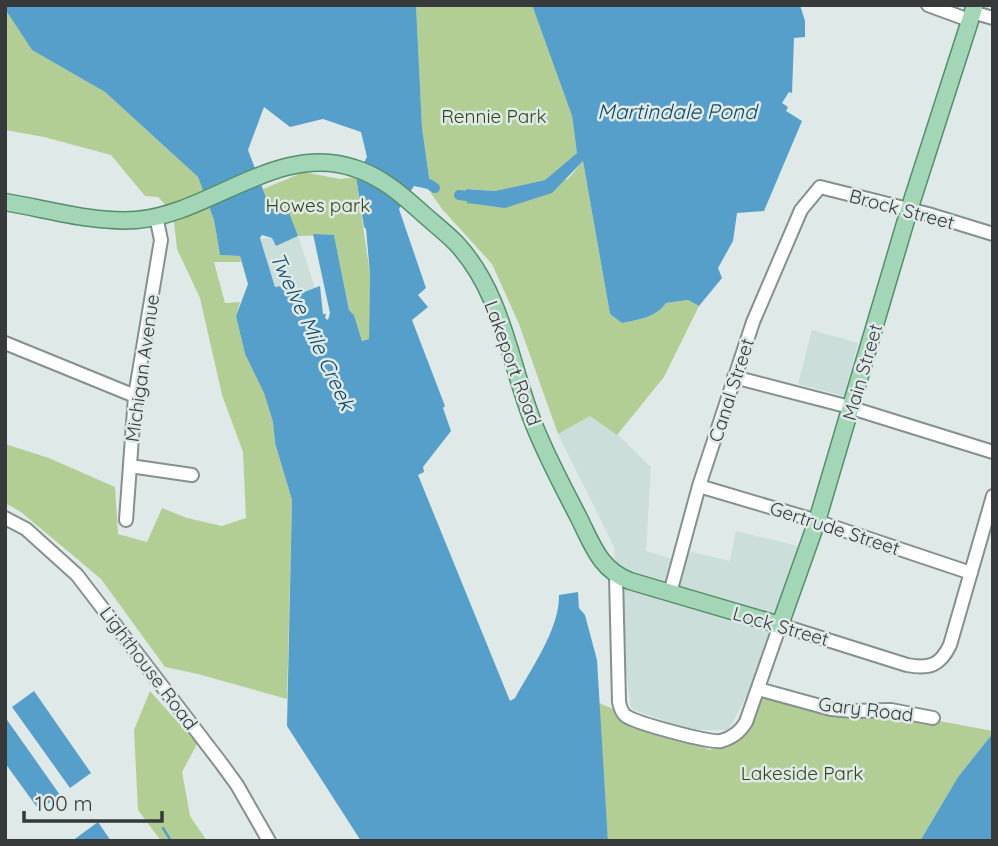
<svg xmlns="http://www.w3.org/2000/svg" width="998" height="846" viewBox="0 0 998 846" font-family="Quicksand,sans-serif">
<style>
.built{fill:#cbdeda}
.green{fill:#b3ce94}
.water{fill:#579fcb;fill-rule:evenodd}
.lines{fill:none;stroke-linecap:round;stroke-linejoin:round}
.stream{stroke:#579fcb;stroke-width:2.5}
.canal{stroke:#579fcb;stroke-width:10}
.minor-casing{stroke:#86908e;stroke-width:16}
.major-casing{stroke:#558e6c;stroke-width:19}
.minor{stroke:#fff;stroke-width:12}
.major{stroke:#a3d6b7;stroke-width:16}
.labels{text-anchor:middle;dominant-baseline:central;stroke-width:5;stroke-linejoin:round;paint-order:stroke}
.park-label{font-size:19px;fill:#324515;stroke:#dfeae8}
.street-label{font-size:19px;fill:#363a3a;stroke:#dfeae8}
.water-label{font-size:21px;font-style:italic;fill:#0f4967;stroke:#dfeae8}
</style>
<rect width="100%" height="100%" fill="#dfeae8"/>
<path class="built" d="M298,236L315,288L291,297L275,287L260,238H272L276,246Z
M812,330L858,343L844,396L798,384Z
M590,416L619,436L651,467L646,551L672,559L692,552L730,561L736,531L798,546L749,691L729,730H692L631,709L616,592L614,547L558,434Z"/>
<path class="green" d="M416,5H532L572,116L577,153L545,180L495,191L467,189L468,203L568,179L583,161L610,314L622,323C638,320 657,317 666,303L688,300L699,306L664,377L617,435L590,416L558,434L519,324L492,264L442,209L428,189L429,177L422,129Z
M5,9L32,50L105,92L198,177L214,220L220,255L240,256L241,262H214L225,303L240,302L236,316L245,354L264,393L273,422L275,443L292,500L287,699L198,674L165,667L101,579L21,512L5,503V444L49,458L115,487L118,534L147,542L162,508L187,518L222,526L246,518L243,452L222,395L200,298L177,249L173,213L158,197L145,196L111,155L44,137L5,130Z
M304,172L340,179L356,177L370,274L369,339L362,341L354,315L349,310L334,235L298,236L286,211L267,200L263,189Z
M150,691L197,744L182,772L190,816L207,841H161L138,810L134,730Z
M763,694L853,717H918L993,731V733L958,777L920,841H608L599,703L710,750C744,737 750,727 763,694Z"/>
<path class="water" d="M5,5H416L422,128L429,177L428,189L414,186L399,209L426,288L418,295L428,307L412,320L445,406L443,408L451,431L423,467L424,472L418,475L510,701L515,698C531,669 560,628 559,595L578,592L579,608L585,615L597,660L608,841H361L287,726L292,500L275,443L273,422L264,393L245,354L236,316L248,284L240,256L220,255L214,220L198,177L105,92L32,50L5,9ZM264,107L290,127L323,119L361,132L367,157L356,177L364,227L366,229L370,274L369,339L362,341L354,315L349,310L334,235L313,234L330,313L328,320L325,318L326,314H323L320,286L291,297L287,285L275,287L260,238L262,235L272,238L276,246L298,236L289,213L267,200L248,150Z
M532,5H800L805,21V37L794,38L792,93L789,92L782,103L788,107L786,111L802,121L764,211L737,213L733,241L718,268L722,278L699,306L688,300L666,303C657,317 638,320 622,323L610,314L583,161L552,193L505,208L467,203L466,189L495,191L545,180L577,153L572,116Z
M34,691L91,773L70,788L12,707Z
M5,717L60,795L39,810L5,763Z
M993,733V841H920L958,777Z
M98,822L111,841H72Z"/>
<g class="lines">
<path class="stream" d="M163,828L171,841"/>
<path class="canal" d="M429,184L435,188
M459,195L467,196"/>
<g class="minor-casing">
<path id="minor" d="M928,5L969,20
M972,12L993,18
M5,343L135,396
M734,377L842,405L993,452
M130,466L192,475
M699,486L807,518L971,573
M5,518L26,529L77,575L221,763L237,785L269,841
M126,520L135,396L161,240L156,216
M616,576L619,702C620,707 622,713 626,716C636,723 709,743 721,741C732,738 740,732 746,722L780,625L907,665C929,669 940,666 950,645L993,496
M670,593L699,486L753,322L801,210L820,187L928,214L993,234
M758,689L831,709L853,711L891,710L933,718"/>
</g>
<g class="major-casing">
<path id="major" d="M5,202C47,209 93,223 136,220C210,214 278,142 354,168C380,176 400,193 420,211C432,222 445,232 456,243C501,291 509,358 531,417C544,452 562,485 579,518C592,544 600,570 630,581L780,625L817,521L909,210L975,5"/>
</g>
<use href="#minor" class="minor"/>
<use href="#major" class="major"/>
</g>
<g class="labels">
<g class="park-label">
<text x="494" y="116">Rennie Park</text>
<text x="318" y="205">Howes park</text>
<text x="802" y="773">Lakeside Park</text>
</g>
<g class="street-label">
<text transform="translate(902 209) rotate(15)">Brock Street</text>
<text transform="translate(513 363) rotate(70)">Lakeport Road</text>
<text transform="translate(142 368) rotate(-82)">Michigan Avenue</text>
<text transform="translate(862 372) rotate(-74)">Main Street</text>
<text transform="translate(731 390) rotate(-72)">Canal Street</text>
<text transform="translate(835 528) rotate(18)">Gertrude Street</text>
<text transform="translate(781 626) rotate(16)">Lock Street</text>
<text transform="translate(149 668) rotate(53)">Lighthouse Road</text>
<text transform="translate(866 709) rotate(7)">Gary Road</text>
</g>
<g class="water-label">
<text x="677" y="111">Martindale Pond</text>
<text transform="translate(313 331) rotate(65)">Twelve Mile Creek</text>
</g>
</g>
<rect width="998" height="846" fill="none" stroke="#363a3a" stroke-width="14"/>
<path d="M24 811v10h138v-10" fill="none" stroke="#363a3a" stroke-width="3.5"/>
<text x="35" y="811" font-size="21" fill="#363a3a" stroke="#dfeae8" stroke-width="5" paint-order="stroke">100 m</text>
</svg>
